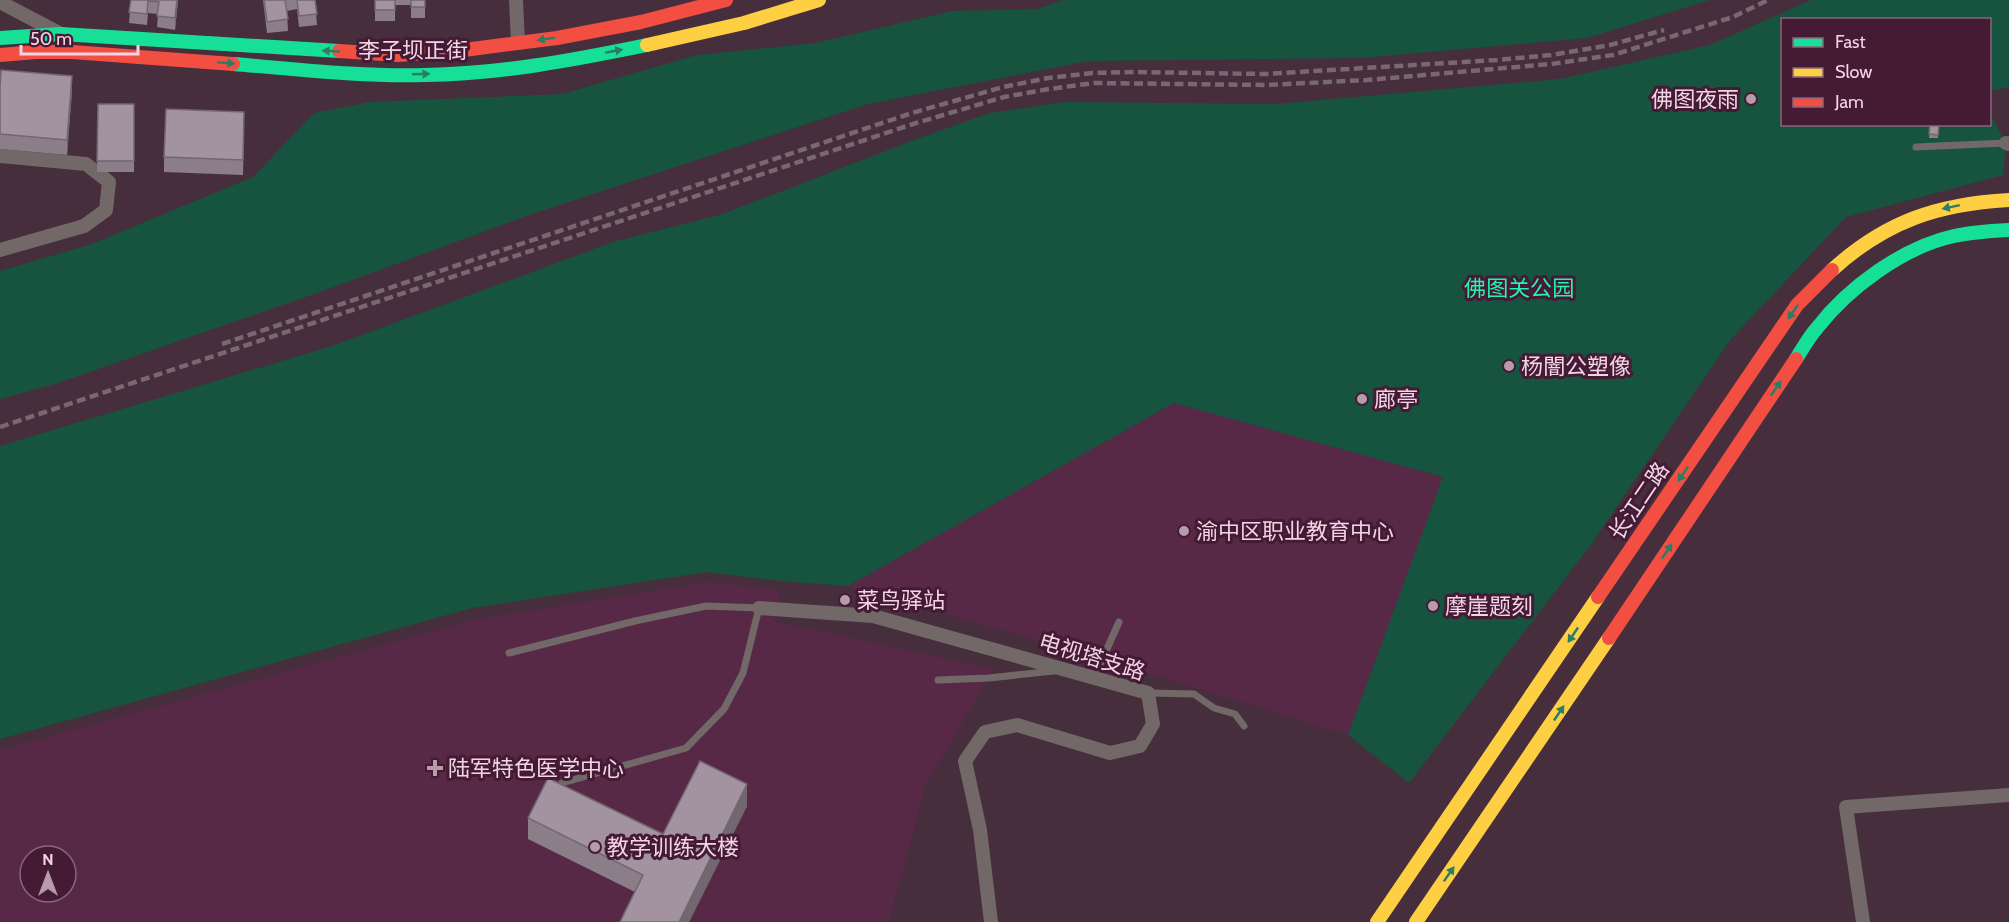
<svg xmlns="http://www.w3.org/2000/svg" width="2009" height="922" viewBox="0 0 2009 922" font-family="Cabin,'Noto Sans SC',sans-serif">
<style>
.built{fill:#582947;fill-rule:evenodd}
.green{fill:#17543f}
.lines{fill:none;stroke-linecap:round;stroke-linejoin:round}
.lane{stroke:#726867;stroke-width:7}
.street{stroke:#726867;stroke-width:14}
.fast{stroke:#16e098;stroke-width:14}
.slow{stroke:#ffcf43;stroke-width:14}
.jam{stroke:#f24e42;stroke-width:14}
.rail{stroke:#77696e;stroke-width:4.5;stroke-dasharray:9 4.5;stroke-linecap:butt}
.wall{fill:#8c7e89}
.shaded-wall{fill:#72666f}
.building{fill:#a3929f;stroke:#72666f;stroke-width:1.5}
.oneway{fill:#2d7d66}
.poi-dot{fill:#b69baa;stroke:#441a35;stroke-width:2}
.labels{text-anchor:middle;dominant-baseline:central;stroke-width:6;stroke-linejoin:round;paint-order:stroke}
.street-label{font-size:22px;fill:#f2d5e5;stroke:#441a35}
.poi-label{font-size:22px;fill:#f2d5e5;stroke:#441a35;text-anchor:start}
.park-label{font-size:22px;fill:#26f1ad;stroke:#441a35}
</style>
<rect width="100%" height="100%" fill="#462e3d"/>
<path class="built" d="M1174,403L1444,477L1348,735L1103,659L848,586Z
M709,582L780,590L773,621L994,669L925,786L889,922H0V750L478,619ZM30,856H66V892H30Z"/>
<path class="green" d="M1063,0H1710L1587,38L1361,58L1088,61L868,104L529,215L323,291L55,384L0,399V271L92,244L253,177L314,113L370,102L562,94L697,55L816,43L952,11L1037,9Z
M1811,0H2009V87L1990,91V20H1782V124H1990V114L2006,143L2003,175L1846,217L1731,339L1592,543L1409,783L1348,735L1443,477L1174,403L848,586L781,581L707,572L472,608L0,739V446L335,345L613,242L723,214L914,140L990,113L1065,102L1276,104L1560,79L1710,45Z"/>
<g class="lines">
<path class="lane" d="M1916,147L2006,143
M509,653L635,621L706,606L759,608L743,673L724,709L686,748L562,783
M1094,678L1119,622
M938,680L989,678L1054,671
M1148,693L1194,694L1214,708L1235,714L1244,726"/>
<path class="street" d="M516,0L518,43
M0,2L59,33
M2006,143L2009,144
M0,156L86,164L109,182L106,210L84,226L0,250
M759,608L873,616L1148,693L1153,724L1140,746L1110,753L1017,725L985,732L965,761L980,830L991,922
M1863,922L1846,807L2009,795"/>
<path class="fast" d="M0,38L61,34L339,51
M233,64C296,69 361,77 425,75C500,74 574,60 647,45
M1796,359C1803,348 1809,337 1817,328C1848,288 1903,247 1954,236C1972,232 1990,231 2009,230"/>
<path class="slow" d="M647,45L744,23L819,0
M1832,270C1886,221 1938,204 2009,200
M1377,922L1598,597
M1416,922L1609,638"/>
<path class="jam" d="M339,51L398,55L456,51L557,38L641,22L726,0
M0,55L36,52H72L233,64
M1598,597L1797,305L1832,270
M1609,638L1796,359"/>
<path class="rail" d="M222,344L912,113L1003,87L1048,78L1092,73L1136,72L1265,74L1497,60L1551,55L1610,45L1664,30
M0,427L913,124L1004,97L1049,89L1094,83L1267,85L1367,80L1551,64L1613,55L1733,17L1768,0"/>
</g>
<path class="wall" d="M131,0H178L175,30L157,27L158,14L148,13L147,25L129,23Z
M263,0H315L317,25L299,27L297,9L287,11L288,31L267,33Z
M375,0H425V18H411V5H395V21H375Z
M0,86L72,91L67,155L0,149Z
M98,104H134V172H97Z
M1930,124H1939L1938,138H1929Z
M244,127L243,175L164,172V157Z
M747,806L689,922H620L635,892L528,839V818L663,834Z"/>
<path class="shaded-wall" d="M177,0H178L175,30V18Z
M72,76V91L67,155V140Z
M747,784V806L689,922H679Z"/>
<path class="building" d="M131,0H177L175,18L157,16L159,2L148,1L147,14L129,12Z
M264,0H285L288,19L267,22Z
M297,0H315L317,14L299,16Z
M375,0H395V10H375Z
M411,0H425V7H411Z
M1,70L72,76L67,140L0,134V86Z
M98,104H134V161H97Z
M166,109L244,112L243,160L164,157Z
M1930,124H1939L1938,135L1929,134Z
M700,761L747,784L679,922H620L643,875L528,818L548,778L663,834Z"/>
<defs><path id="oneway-solid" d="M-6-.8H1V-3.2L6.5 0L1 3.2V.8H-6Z" transform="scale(1.5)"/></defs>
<g class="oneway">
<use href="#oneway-solid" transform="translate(546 39) rotate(171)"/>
<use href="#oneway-solid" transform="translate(331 51) rotate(-177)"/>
<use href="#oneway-solid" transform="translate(614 51) rotate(-11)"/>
<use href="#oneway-solid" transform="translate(226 63) rotate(4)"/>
<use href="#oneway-solid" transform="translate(421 74) rotate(-2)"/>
<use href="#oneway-solid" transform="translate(1951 207) rotate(168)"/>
<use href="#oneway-solid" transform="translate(1793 312) rotate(125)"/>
<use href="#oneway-solid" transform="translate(1776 388) rotate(-56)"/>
<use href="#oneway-solid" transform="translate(1683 474) rotate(124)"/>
<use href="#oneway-solid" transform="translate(1667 551) rotate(-56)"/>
<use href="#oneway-solid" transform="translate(1573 635) rotate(124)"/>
<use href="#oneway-solid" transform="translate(1559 713) rotate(-56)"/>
<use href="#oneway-solid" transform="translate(1449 874) rotate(-55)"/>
</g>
<g class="poi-dot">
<circle cx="1751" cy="99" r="6"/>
<circle cx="1509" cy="366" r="6"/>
<circle cx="1362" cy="399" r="6"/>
<circle cx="1184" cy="531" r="6"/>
<circle cx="845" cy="600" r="6"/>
<circle cx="1433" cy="606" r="6"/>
<path d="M432 759h6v6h6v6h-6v6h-6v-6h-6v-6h6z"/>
<circle cx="595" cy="847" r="6"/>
</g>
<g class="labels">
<g class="street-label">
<text x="413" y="50">李子坝正街</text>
<text transform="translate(1639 501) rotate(-56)">长江二路</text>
<text transform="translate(1092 657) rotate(17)">电视塔支路</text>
</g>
<g class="poi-label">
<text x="1739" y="99" text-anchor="end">佛图夜雨</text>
<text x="1521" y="366">杨闇公塑像</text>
<text x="1374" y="399">廊亭</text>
<text x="1196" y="531">渝中区职业教育中心</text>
<text x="857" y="600">菜鸟驿站</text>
<text x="1445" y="606">摩崖题刻</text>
<text x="448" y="768">陆军特色医学中心</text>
<text x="607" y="847">教学训练大楼</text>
</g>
<g class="park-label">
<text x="1519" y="288">佛图关公园</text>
</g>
</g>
<rect x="1781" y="18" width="210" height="108" fill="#441a35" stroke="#8a657b" stroke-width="1.5"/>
<rect x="1793" y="38" width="30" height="9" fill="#16e098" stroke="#8a657b" stroke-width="1.5"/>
<text x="1835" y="48" font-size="18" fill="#f2d5e5">Fast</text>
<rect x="1793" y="68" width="30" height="9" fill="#ffcf43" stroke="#8a657b" stroke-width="1.5"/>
<text x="1835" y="78" font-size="18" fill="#f2d5e5">Slow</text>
<rect x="1793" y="98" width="30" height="9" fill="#f24e42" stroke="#8a657b" stroke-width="1.5"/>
<text x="1835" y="108" font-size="18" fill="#f2d5e5">Jam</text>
<g transform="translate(48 874)"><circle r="28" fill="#441a35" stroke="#8a657b" stroke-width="1.5"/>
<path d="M0-4.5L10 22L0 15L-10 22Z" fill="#b69baa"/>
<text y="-9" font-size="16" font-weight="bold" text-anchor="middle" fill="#f2d5e5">N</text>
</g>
<path d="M21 45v9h117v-9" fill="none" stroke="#f2d5e5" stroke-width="3"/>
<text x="30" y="45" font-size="18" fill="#f2d5e5" stroke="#441a35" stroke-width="4.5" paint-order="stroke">50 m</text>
</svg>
